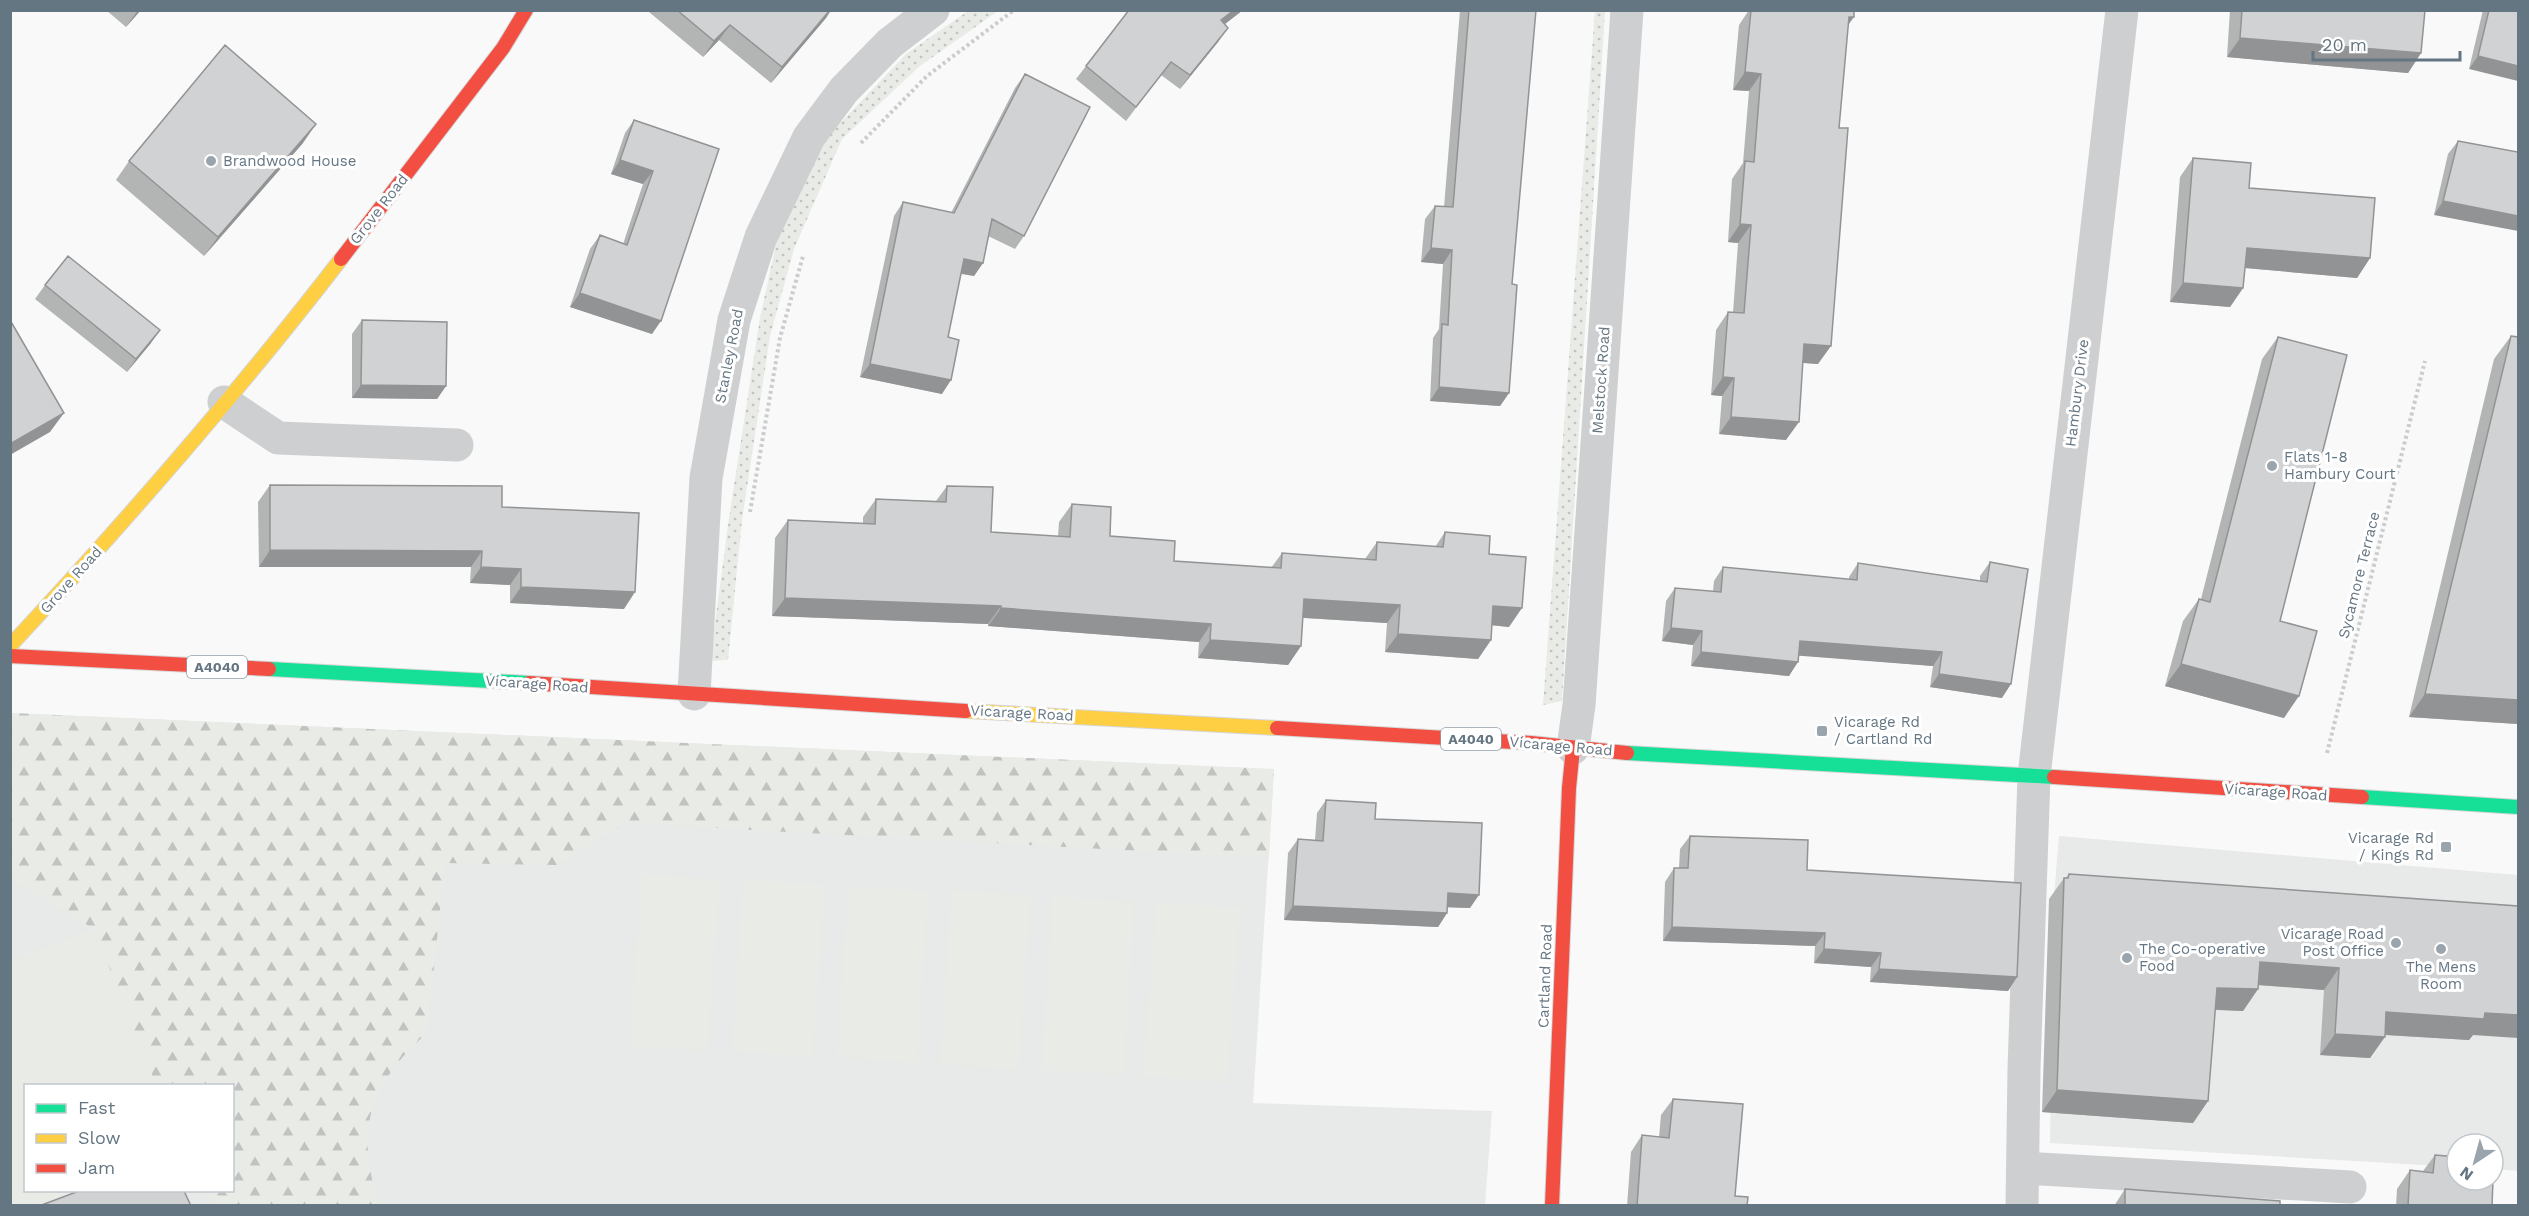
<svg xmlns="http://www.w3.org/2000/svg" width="2529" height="1216" viewBox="0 0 2529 1216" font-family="'Work Sans',sans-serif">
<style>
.built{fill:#e8e9e9;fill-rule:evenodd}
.grass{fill:url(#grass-dots)}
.forest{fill:url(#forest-firs)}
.garden{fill:#e8ebe6}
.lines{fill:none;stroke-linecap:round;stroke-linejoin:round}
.fast-casing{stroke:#d5d6d7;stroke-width:16}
.slow-casing{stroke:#d5d6d7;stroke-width:16}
.jam-casing{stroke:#d5d6d7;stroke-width:16}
.path{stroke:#cbcccd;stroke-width:4;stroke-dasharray:3 3;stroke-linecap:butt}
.street{stroke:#cecfd0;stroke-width:33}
.fast{stroke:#16e098;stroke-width:14}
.slow{stroke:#ffcf43;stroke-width:14}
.jam{stroke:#f24e42;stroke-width:14}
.wall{fill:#b3b5b5}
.shaded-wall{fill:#929394}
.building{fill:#d0d2d3;stroke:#929394;stroke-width:1.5}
.poi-dot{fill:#99a4ac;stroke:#fff;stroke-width:2}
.labels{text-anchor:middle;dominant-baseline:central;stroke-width:6;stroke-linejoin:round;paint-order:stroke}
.shield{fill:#fff;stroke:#939fa8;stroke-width:1.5}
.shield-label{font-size:14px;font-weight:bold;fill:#657683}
.poi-label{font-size:15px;fill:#657683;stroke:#fff;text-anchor:start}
.street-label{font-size:15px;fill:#657683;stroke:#fff}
</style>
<defs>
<pattern id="grass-dots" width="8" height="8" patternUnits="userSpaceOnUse" patternTransform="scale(1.5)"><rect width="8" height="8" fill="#e8ebe6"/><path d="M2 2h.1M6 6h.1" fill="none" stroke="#c0c3c0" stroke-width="1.8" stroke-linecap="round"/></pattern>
<pattern id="forest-firs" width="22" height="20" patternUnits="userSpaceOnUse" patternTransform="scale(1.5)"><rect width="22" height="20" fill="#e8ebe6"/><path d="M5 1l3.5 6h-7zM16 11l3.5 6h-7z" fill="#c0c3c0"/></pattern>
</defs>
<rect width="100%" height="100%" fill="#f9f9f9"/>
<path class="built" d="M11,713L1274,769L1253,1103L1492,1111L1485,1205L11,1206ZM26,1086H232V1190H26Z
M2059,836L2518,875V1171L2493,1169V1144H2457V1167L2050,1143L2054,896Z"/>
<path class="grass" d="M968,11H998L920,66L842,139L794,249L770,336L742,520L728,660L710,661L729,518L760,318L776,244L824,140L906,54Z
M1595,11H1605L1562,701L1543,705Z"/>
<path class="forest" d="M11,713L1274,769L1269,858L625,823L556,865L445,863L427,1033C386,1069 359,1110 370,1167C372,1182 374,1193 384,1205H213L204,1191L232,1190V1086L156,1085L94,929L11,879Z"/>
<path class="garden" d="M642,874L720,880L707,1051L629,1046Z
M743,879L825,885L813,1057L732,1051Z
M848,886L928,891L918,1063L837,1057Z
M951,890L1031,895L1019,1070L940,1064Z
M1052,896L1134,902L1124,1075L1042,1070Z
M1156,902L1240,908L1227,1083L1143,1076Z
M94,929L156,1085L26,1086V1190L81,1191L43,1205L11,1206V961Z"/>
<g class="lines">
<g class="fast-casing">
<path id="fast" d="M269,669L529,683
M1627,753L2054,777
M2362,797L2518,807"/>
</g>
<g class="slow-casing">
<path id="slow" d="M10,646C125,522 237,394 341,259
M966,711L1277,728"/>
</g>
<g class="jam-casing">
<path id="jam" d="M341,259L503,48L526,10
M10,656L269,669
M529,683L966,711
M1277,728L1531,743L1627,753
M2054,777L2362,797
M1552,1206L1569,788L1573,748"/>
</g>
<path class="path" d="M861,143L927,76L1014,10
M750,512L780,338L803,256
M2327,753L2425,361"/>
<path class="street" d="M224,402L278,438L457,445
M694,694L706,478L734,320L761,237L809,137L844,90L890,43L933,10
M1573,748L1579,705L1627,10
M2023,1168L2350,1187
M2022,1206L2024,1069L2034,776L2122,10"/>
<use href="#fast" class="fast"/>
<use href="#slow" class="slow"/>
<use href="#jam" class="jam"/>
</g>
<path class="wall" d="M106,10H141L126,27Z
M651,10H831L826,18L771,83L719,40L703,57L649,12Z
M1129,10H1243L1225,24L1218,42L1180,89L1161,75L1126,121L1076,79Z
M1460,10H1536L1512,284L1509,393L1500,406L1430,401L1433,338L1439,329L1443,264L1421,262L1425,219L1435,206L1444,207Z
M1749,10H1854L1848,25L1818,364L1803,363L1786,440L1719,434L1722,396L1711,395L1716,330L1728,312L1733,313L1738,243L1728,242L1732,179L1743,163L1749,91L1733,90L1739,25Z
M2230,10H2425L2421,53L2408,73L2227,57Z
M2483,10H2518L2469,69Z
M1025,74L1024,236L1015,249L988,236L983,263L974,276L961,274L948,337L942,394L860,377L894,216L903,202L951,213L1015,88Z
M634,120L719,149L652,334L570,307L590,249L600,235L623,244L643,184L611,174L625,133Z
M2458,141L2518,152L2434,215L2448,154Z
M303,143L204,256L116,180L129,161Z
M2193,158L2249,188L2370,258L2357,278L2245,268L2243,288L2230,307L2170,302L2180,177Z
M45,285L151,343L127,372L35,299Z
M362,320L446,386L437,399L352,398V334Z
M2511,336L2518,724L2409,717L2494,359Z
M2278,337L2280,621L2284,718L2165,686L2183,621L2199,599H2201L2262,359Z
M270,485L502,507L624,609L510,603V585L470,583L471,567H259L258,502Z
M947,486L991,532L1058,537L1059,522L1072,504L1110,536L1174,561L1271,568L1282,553L1365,559L1377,542L1435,547L1445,532L1489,554L1509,627L1492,625L1491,640L1478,659L1385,652L1387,623L1303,618L1301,646L1288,665L1198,658L1199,642L988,626V624L772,616L775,538L788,520L863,523V517L876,499L936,501Z
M1990,562L2002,698L1930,687L1933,666L1799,655L1789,676L1691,666L1693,645L1662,641L1666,601L1675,588L1713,591L1714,581L1723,567L1849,579V577L1858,563L1980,581V576Z
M1326,800L1375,819L1470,908L1447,907V913L1438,927L1284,920L1288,853L1298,839L1315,840L1317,813Z
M1690,836L1807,870L2017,977L2008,991L1870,982L1871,967L1814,963L1815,946L1663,941L1665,882L1674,868H1679L1680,849Z
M2069,874L2518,906L2473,1035L2469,1040L2385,1035L2370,1058L2320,1055L2324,990L2258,985V989L2243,1011L2215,1010L2208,1101L2193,1123L2042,1112L2049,899L2064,878H2066Z
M1673,1099L1735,1196L1747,1206H1627L1631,1152L1642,1135L1659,1137L1661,1115Z
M2435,1155L2492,1206H2396L2397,1189L2410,1170L2423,1171Z
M2125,1189L2280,1206H2114Z"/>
<path class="shaded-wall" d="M138,10H141L126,27Z
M830,10H831L826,18L771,83L782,67Z
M1234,10H1243L1212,34L1221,20Z
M1849,17H1854L1841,35Z
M730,25L719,40L703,57L714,41Z
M1228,28L1218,42L1180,89L1190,75Z
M2240,38L2421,53L2408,73L2227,57Z
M2478,56L2518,66V81L2469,69Z
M1745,72L1761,74L1749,91L1733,90Z
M316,124L303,143L204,256L218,237Z
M620,160L653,171L643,184L611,174Z
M2443,201L2518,216V231L2434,215Z
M1740,224L1751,225L1738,243L1728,242Z
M1431,248L1452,250L1443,264L1421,262Z
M2247,248L2370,258L2357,278L2234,267Z
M964,259L983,263L974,276L954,272Z
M2183,283L2243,288L2230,307L2170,302Z
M580,293L661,321L652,334L570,307Z
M160,330L151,343L127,372L136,359Z
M1804,344L1831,346L1818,364L1792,362Z
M870,364L951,380L942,394L860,377Z
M1723,377L1734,378L1722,396L1711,395Z
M361,385L446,386L437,399L352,398Z
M1439,387L1509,393L1500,406L1430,401Z
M64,413L50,432L10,455V444Z
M1731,417L1799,422L1786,440L1719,434Z
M270,550L482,551L471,567H259Z
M481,567L521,569L510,585L470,583Z
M521,587L635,592L624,609L510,603Z
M785,598L1001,606L988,624L772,616Z
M1304,599L1400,605L1387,623L1291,617Z
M1493,606L1522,608L1509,627L1480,624Z
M1001,608L1211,624L1199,642L988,626Z
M1671,628L1702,631L1693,645L1662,641Z
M1398,634L1491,640L1478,659L1385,652Z
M1210,640L1301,646L1288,665L1198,658Z
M1800,641L1942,652L1933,666L1790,655Z
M1701,652L1798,662L1789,676L1691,666Z
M2181,664L2299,696L2284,718L2165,686Z
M1939,674L2011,684L2002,698L1930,687Z
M2425,694L2518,700V724L2409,717Z
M1448,893L1479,895L1470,908L1439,907Z
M1293,906L1447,913L1438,927L1284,920Z
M1672,927L1825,933L1815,946L1663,941Z
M1824,949L1881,953L1871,967L1814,963Z
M2260,962L2339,968L2324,990L2245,984Z
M1879,969L2017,977L2008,991L1870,982Z
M2217,988L2258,989L2243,1011L2202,1009Z
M2386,1012L2485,1013L2518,1015V1038L2473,1035L2469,1040L2371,1034Z
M2335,1034L2385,1037L2370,1058L2320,1055Z
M2057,1090L2208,1101L2193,1123L2042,1112Z"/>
<path class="building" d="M677,10H830L782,67L730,25L714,41Z
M1129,10H1234L1221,20L1228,28L1190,75L1171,62L1136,107L1086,66Z
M1469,10H1536L1512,284L1517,285L1509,393L1439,387L1442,324L1448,325L1452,250L1431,248L1435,206L1453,207Z
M1751,10H1854V17H1849L1839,128H1848L1831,346L1804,344L1799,422L1731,417L1734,378L1723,377L1728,312L1744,313L1751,225L1740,224L1745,161L1754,162L1761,74L1745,72Z
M2242,10H2425L2421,53L2240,38Z
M2489,10H2518V66L2478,56Z
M225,45L316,124L218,237L129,161Z
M1025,74L1090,107L1024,236L992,219L983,263L964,259L948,337L959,340L951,380L870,364L903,202L954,213Z
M634,120L719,149L661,321L580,293L600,235L627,245L653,171L620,160Z
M2458,141L2518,152V216L2443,201Z
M2193,158L2251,163L2249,188L2375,198L2370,258L2247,248L2243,288L2183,283Z
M68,256L160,330L136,359L45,285Z
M10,320L64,413L10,444Z
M362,320L447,322L446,386L361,385Z
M2511,336L2518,337V700L2425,694Z
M2278,337L2347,355L2280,621L2317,631L2299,696L2181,664L2199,599L2210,602Z
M270,485L502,486V507L639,513L635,592L521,587V569L481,567L482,551L270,550Z
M947,486L993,487L991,532L1070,537L1072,504L1111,507L1110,536L1175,541L1174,561L1281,568L1282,553L1376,560L1377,542L1443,547L1445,532L1490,536L1489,554L1526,557L1522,608L1493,606L1491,640L1398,634L1400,605L1304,599L1301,646L1210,640L1211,624L1001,608V606L785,598L788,520L875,524L876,499L946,502Z
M1990,562L2028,569L2011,684L1939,674L1942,652L1800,641L1798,662L1701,652L1702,631L1671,628L1675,588L1721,592L1723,567L1857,580L1858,563L1987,582Z
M1326,800L1376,803L1375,819L1482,823L1479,895L1448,893L1447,913L1293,906L1298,839L1323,841Z
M1690,836L1808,840L1807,870L2021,883L2017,977L1879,969L1881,953L1824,949L1825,933L1672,927L1674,868H1688Z
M2069,874L2518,906V1015L2485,1013L2484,1019L2386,1012L2385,1037L2335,1034L2339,968L2260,962L2258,989L2217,988L2208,1101L2057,1090L2064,878H2068Z
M1673,1099L1743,1104L1735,1196L1748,1197L1747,1206H1637L1642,1135L1669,1138Z
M2435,1155L2457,1157V1180H2493L2492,1206H2408L2410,1170L2433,1173Z
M2125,1189L2280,1201V1206H2125Z
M79,1191H184L191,1206H39Z"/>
<g class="poi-dot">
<circle cx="211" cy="161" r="6"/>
<circle cx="2272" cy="466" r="6"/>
<rect x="1816" y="725" width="12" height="12" rx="3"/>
<rect x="2440" y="841" width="12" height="12" rx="3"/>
<circle cx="2396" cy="943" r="6"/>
<circle cx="2441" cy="949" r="6"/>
<circle cx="2127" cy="958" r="6"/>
</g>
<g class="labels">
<g class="shield">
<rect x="187" y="656" width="60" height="22" rx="4.5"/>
<rect x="1441" y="728" width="60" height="22" rx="4.5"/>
</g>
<g class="shield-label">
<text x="217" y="667">A4040</text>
<text x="1471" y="739">A4040</text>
</g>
<g class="poi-label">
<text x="223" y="161">Brandwood House</text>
<text x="2284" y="457">Flats 1-8<tspan x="2284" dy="17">Hambury Court</tspan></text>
<text x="1834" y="722">Vicarage Rd<tspan x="1834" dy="17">/ Cartland Rd</tspan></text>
<text x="2434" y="838" text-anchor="end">Vicarage Rd<tspan x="2434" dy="17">/ Kings Rd</tspan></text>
<text x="2384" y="934" text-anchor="end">Vicarage Road<tspan x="2384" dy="17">Post Office</tspan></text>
<text x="2139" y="949">The Co-operative<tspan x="2139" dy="17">Food</tspan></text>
<text x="2441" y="967" text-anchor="middle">The Mens<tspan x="2441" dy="17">Room</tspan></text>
</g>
<g class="street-label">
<text transform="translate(379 209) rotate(-52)">Grove Road</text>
<text transform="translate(729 356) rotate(-79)">Stanley Road</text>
<text transform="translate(1601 380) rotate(-86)">Melstock Road</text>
<text transform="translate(2077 393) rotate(-83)">Hambury Drive</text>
<text transform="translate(2359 575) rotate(-76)">Sycamore Terrace</text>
<text transform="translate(71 580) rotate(-48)">Grove Road</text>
<text transform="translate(537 684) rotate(4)">Vicarage Road</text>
<text transform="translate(1022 713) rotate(3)">Vicarage Road</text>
<text transform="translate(1561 746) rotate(5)">Vicarage Road</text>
<text transform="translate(2276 792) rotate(4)">Vicarage Road</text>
<text transform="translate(1545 976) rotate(-88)">Cartland Road</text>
</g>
</g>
<rect width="2529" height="1216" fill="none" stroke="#657683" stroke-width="24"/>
<rect x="24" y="1084" width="210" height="108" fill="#ffffff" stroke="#c1c8cd" stroke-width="1.5"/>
<rect x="36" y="1104" width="30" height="9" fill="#16e098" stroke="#c1c8cd" stroke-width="1.5"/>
<text x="78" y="1114" font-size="18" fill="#657683">Fast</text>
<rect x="36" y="1134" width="30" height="9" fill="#ffcf43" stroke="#c1c8cd" stroke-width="1.5"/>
<text x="78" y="1144" font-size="18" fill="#657683">Slow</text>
<rect x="36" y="1164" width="30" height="9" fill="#f24e42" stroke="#c1c8cd" stroke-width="1.5"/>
<text x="78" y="1174" font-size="18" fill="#657683">Jam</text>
<g transform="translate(2475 1162) rotate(216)"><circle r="28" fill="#ffffff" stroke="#c1c8cd" stroke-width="1.5"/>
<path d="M0-4.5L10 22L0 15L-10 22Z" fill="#99a4ac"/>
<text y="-9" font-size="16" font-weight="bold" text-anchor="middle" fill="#657683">N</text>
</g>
<path d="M2313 51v9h147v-9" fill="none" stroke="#657683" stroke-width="3"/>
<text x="2322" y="51" font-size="18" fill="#657683" stroke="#ffffff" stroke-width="4.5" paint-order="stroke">20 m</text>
</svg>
